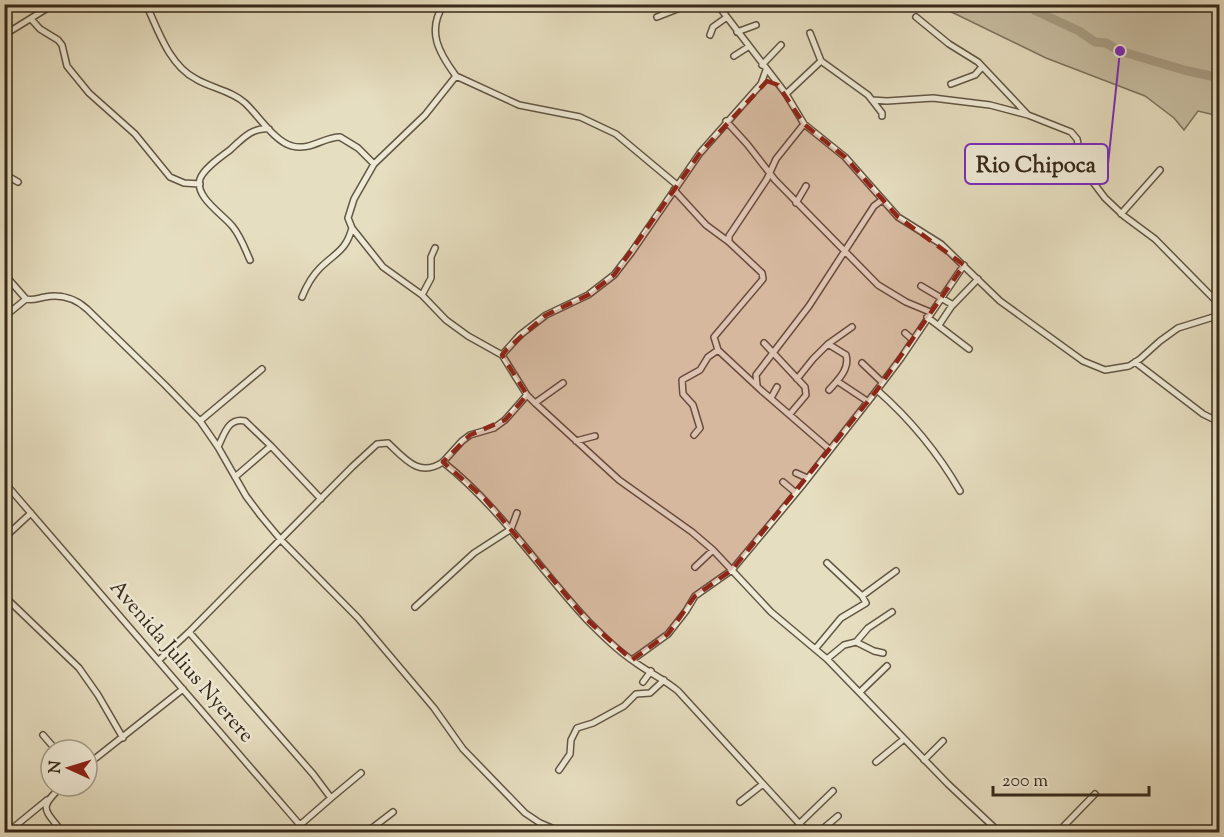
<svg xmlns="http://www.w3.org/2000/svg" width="1224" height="837" viewBox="0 0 1224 837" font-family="'Sorts Mill Goudy',serif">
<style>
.green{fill:#c8bfa4;stroke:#7f745f;stroke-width:1.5}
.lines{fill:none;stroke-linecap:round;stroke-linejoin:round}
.river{stroke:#aaa088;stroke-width:9}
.minor-casing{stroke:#625644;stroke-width:8}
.minor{stroke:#efead6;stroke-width:5}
.marked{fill:#8f2418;fill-opacity:0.2;stroke:#8f2418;stroke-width:4.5;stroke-dasharray:12 8;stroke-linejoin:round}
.labels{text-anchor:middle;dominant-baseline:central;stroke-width:5;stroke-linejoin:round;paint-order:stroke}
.street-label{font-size:21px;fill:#36291a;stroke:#efead6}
.leader{fill:none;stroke:#7b2cbf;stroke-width:2}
.callout-dot{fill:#7b2cbf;stroke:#efead6;stroke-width:2}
.callout{fill:#efead6;stroke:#7b2cbf;stroke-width:2}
.callout-label{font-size:22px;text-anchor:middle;font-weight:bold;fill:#36291a}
</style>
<rect width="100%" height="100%" fill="#e6dec0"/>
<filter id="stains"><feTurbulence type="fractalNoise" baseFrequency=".00333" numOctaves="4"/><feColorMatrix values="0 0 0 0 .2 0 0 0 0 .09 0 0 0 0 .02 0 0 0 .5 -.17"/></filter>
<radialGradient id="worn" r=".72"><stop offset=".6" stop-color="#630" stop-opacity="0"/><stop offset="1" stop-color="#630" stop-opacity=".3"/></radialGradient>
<path class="green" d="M937,5H1219V116L1198,111L1184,130L1174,118L1145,96L1046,58Z"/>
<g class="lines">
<path class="river" d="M1028,4L1036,11L1079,31L1095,42L1106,43L1120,51L1184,70L1220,78"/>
<g class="minor-casing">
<path id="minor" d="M146,4C158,30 169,65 196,79C211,88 232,91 245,103C258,115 275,142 292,146C310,151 324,137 340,137L358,148L374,164
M444,4C426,31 439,53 456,76L425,115L374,164L354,199L348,218L352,228L383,267L422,295L446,320L468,336L502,355
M717,4L786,94L804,124L845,157L898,217L941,244L1000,301L1083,361L1105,370L1129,366L1140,359L1160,341L1178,328L1220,315
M657,17L690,4
M916,17L949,44L978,62L1027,114
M31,19L40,29L58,40L62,45L67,66L71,71L89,93L135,134L170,177L184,183L200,184
M737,32L756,25
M810,33L821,61
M4,35L54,4
M710,35L713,27L727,17
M734,56L748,47
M762,65L781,45
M766,70L761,84L700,153L631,253L614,275L588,295L546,315L520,335L502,355L527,395L535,403L619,480L692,532L713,550L771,612L827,659L948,784L999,832
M456,76L519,105L580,117L616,134L677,185
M951,84L975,75L982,67
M786,94L821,61L868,95L882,113V116
M872,100L887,101L933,98L990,105L1028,115L1071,132L1077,139L1083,169L1105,198L1124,216L1155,239L1220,305
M726,121L747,144L775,180L878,285L906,302L930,312
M4,174L18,182
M674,190L706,225L729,242
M796,203L806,186
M1121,214L1160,170
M250,260C245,249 241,237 233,227C224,215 194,197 200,179C204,168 221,157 230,150C242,139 252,127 269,129
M4,274L26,299
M921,286L953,305
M422,295L431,278V257L435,248
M302,297C306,287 312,276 320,268C335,253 346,251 352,228
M4,317L26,299C33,301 38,298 45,297C61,294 76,299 87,309L165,385L200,421L218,447L246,496L261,516L281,540L358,618L434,708L463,749L525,813L540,823L561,832
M927,317L969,349
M939,325L951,307L978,279
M905,333L913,340
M764,343L805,387L806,395L790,414
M828,344L846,355C850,369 838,380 829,390
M718,350L762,391L829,449
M1135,362L1203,414L1213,419L1220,418
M862,363L882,382
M797,379L813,359L828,344L852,327
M837,381L867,401
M757,385L756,375L809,306L874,206L882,200
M877,390C910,419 938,453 960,491
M771,398L777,387
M535,403L563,383
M200,421L262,369
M694,435L700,428L693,405L683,394L682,380L700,370L708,357L718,350L714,337L763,279L762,273L729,242V236L767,179L776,159L804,124
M576,441L595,436
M218,447C224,435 228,417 245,421L271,446
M443,462L462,441L470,435L494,428L505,420L527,395
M796,473L807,478
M235,477L271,446L321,499
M4,482L306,832
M783,482L796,493
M4,538L31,513
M695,567L713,550
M4,596L79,668L98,695L123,738
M862,596L896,571
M415,607L474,553L511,529L517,513
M189,632L313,774L331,798L300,825
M816,648L841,618L866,603L862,596L827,563
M883,653L874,651L856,642L868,628L892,612
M827,659L844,645L856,642
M159,660L189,632L352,467L377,444L388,443C405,459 419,478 443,462C501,508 538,568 588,621C603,636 618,651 636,663C650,673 665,680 678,691L807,832
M632,660L668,634L686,611L695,596L732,570L801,487L877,390L901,358L964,265
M643,682L651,671
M860,692L887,666
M43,735L56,750
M924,760L943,741
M876,762L904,739
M87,765L183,689
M559,770L570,754L571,740L577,728L593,723L624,706L636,694L650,693L664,680
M62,786C38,809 44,808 62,832
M331,798L361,773
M740,802L763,784
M799,824L833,791
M8,832L47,800
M367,832L393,812
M819,832L838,816
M1058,832L1095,794"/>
</g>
<use href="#minor" class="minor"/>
</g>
<path class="marked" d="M767,81L778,85L804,124L845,157L898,217L964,265L877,390L732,570L695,596L668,634L632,660L586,619L485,499L443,462L470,435L505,420L527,395L502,355L507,349L546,315L588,295L614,275L700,153Z"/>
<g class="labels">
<g class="street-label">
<text transform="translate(181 662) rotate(49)">Avenida Julius Nyerere</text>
</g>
</g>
<path class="leader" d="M1120 51L1108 164"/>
<circle class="callout-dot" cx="1120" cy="51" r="6"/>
<rect class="callout" x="965" y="144" width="143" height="40" rx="6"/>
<g class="callout-label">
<text x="1036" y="172">Rio Chipoca</text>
</g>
<rect width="1224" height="837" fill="none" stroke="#e6dec0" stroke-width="24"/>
<rect x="6" y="6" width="1212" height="825" fill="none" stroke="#36291a" stroke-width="3"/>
<rect x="12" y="12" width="1200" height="813" fill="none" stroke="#36291a" stroke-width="1.5"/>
<g transform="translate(69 768) rotate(274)"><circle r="28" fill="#efead6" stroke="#a59d8b" stroke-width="1.5"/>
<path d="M0-4.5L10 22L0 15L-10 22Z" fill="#8f2418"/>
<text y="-9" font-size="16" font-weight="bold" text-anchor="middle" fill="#36291a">N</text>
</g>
<path d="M993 786v9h156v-9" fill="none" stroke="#36291a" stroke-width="3"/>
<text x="1002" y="786" font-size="18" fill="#36291a" stroke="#efead6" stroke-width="4.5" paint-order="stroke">200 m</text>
<rect width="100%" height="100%" filter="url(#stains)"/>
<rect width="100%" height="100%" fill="url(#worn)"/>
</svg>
